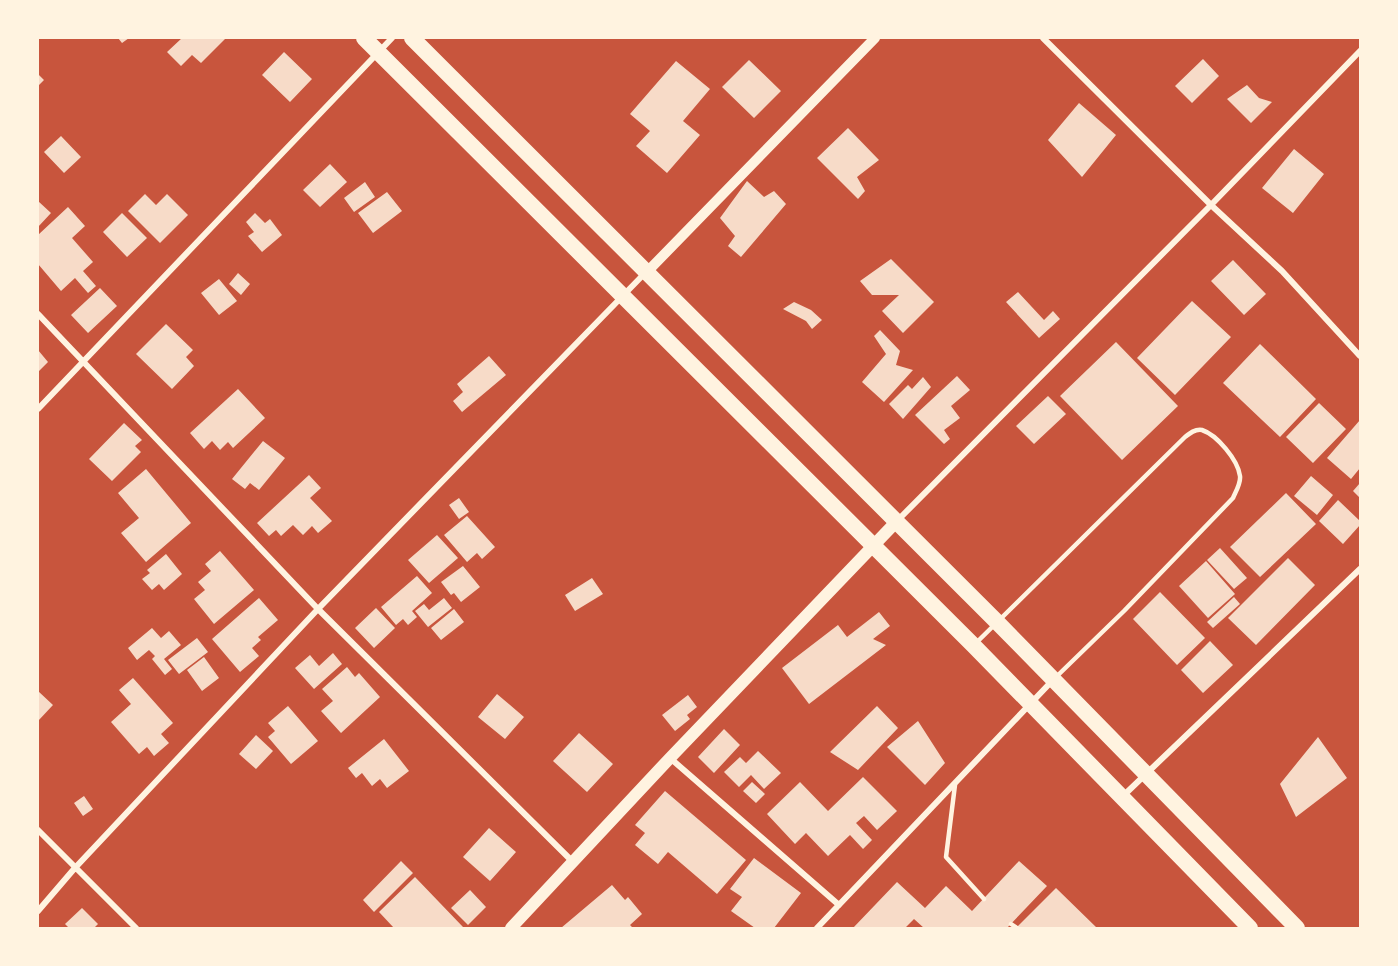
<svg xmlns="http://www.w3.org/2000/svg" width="1398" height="966" viewBox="0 0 1398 966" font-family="'IBM Plex Sans',sans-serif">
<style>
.building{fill:#f7dbc8}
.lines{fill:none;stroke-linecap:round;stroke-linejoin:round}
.service{stroke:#fff3e0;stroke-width:4.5}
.minor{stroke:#fff3e0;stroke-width:6}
.tertiary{stroke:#fff3e0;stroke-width:10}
.secondary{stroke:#fff3e0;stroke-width:12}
.trunk{stroke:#fff3e0;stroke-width:16}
</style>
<rect width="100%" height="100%" fill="#c8553d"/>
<path class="building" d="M118,38H129L122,43Z
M182,38H226L201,63L192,55L181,66L167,52Z
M284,52L312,79L290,102L262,75Z
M1203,59L1219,76L1192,103L1175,86Z
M749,60L781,91L754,118L722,87Z
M676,61L710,89L683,121L700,135L667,173L636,146L650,131L630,114Z
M38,74L44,80L38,86Z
M1247,85L1259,98L1272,102L1251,123L1227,99Z
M1079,103L1116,135L1082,177L1048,140Z
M848,128L879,160L857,177L865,191L858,199L817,158Z
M61,136L81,157L64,173L44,152Z
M1294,149L1324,174L1293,213L1262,188Z
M330,164L347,182L320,207L303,190Z
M747,181L764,197L774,191L786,204L741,257L728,246L735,236L720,218Z
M365,182L375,197L354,212L344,198Z
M387,192L402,211L373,233L358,213Z
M145,194L156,205L167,194L188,215L160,243L128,211Z
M38,201L51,213L38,227Z
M68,207L85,226L72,238L93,262L83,271L96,286L88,293L75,278L61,291L38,264V235Z
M122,213L147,238L127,257L103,232Z
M255,213L265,223L270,219L282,235L262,252L248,236L254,232L246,222Z
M891,259L934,302L903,333L882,311L899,295H872L860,281Z
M1233,260L1266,294L1244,315L1211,281Z
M238,273L250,284L241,295L229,284Z
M219,279L237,301L219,315L201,293Z
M100,288L117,306L88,333L71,315Z
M1018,292L1044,320L1053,311L1060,319L1039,338L1006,302Z
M1192,301L1231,337L1175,395L1137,358Z
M794,302L811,310L822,320L812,329L806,321L783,309Z
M166,324L193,350L186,357L194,366L172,389L136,354Z
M880,330L900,351L896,365L913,370L884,402L862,382L886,354L874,336Z
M1116,342L1178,406L1122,460L1060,396Z
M1260,344L1316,399L1280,437L1223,383Z
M38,350L48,362L38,372Z
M489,356L506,375L462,412L453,401L463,392L457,384Z
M957,376L970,390L951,406L960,418L944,430L950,439L944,444L915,415Z
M923,377L931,387L903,419L889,404L908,385L912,389Z
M238,389L265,418L233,448L228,442L220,450L212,441L204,449L190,433Z
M1048,396L1066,414L1034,444L1016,426Z
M1319,403L1346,429L1313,463L1286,437Z
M1360,420V468L1351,479L1327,458Z
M124,423L142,440L135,446L141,452L112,481L89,459Z
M263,441L285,458L259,490L250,483L245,489L232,479Z
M146,469L191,523L146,562L121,533L139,518L118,493Z
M309,475L321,488L310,498L332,521L318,533L312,526L303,535L293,525L281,536L276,530L269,536L257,523Z
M1311,476L1333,495L1317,515L1294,496Z
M1360,483V498L1353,491Z
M1286,493L1316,524L1260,577L1230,547Z
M459,498L469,512L459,519L449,505Z
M1338,500L1360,521V525L1343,544L1319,521Z
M467,516L495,547L482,559L477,553L467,562L444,535Z
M437,535L458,558L429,583L408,560Z
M1220,548L1247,578L1234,589L1207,560Z
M220,551L254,590L214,624L194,599L205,590L198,582L211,571L205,564Z
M166,554L182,574L164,590L159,584L152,590L142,579L150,573L147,570Z
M1288,558L1315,585L1256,645L1228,618Z
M1206,561L1235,594L1208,618L1179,586Z
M463,566L480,587L461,602L454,593L451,595L441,582Z
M417,576L432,593L412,611L417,617L408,625L403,619L396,625L381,607Z
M592,578L603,594L575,611L565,595Z
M1160,592L1205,638L1177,665L1133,619Z
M1234,597L1240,604L1213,628L1207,622Z
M259,598L278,620L258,637L261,640L252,648L259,656L240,672L212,639Z
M444,598L452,608L428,627L415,611L424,604L429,610Z
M376,608L395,628L374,648L355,628Z
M454,609L464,622L441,640L431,628Z
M879,612L890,626L873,639L886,645L809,704L782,668L838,625L847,637Z
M152,628L161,638L169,631L181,645L164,659L172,669L165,675L152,659L155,656L149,650L137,660L128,648Z
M197,638L208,652L179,674L168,660Z
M1210,641L1233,665L1203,693L1181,670Z
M333,653L342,664L314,689L295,668L310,655L319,666Z
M204,657L219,678L202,691L187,670Z
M347,667L355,677L359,673L380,697L341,733L321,711L333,701L322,689Z
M133,678L173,723L161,734L169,743L154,756L147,747L139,754L111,722L131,704L119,690Z
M38,691L53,705L38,721Z
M497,694L524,717L505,739L478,717Z
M688,695L697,707L687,715L690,719L675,731L662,715Z
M288,706L318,741L291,764L268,737L275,731L268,723Z
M877,706L898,728L858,770L830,752Z
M918,721L945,763L925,785L887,747Z
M724,729L740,745L714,773L698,757Z
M579,733L613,764L587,792L553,761Z
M256,735L273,751L256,769L239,754Z
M1318,737L1347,778L1296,817L1280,784Z
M384,739L409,771L387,788L380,779L372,786L362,773L356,778L348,768Z
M758,751L781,773L764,789L751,775L739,787L724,772L740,757L746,763Z
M863,777L897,811L877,830L864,816L856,823L872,840L863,849L850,835L828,856L806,833L795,844L767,814L800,782L828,811Z
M752,782L765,794L756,803L743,791Z
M665,791L746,860L717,894L668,852L658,864L635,845L645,833L635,825Z
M84,796L93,809L83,816L74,803Z
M489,828L516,852L490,881L463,857Z
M754,858L801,893L774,928H755L731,911L742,897L730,889Z
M401,861L413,873L374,912L363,900Z
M1019,861L1047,886L1007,928H924L914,919L905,928H853L897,882L925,908L946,886L972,911Z
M415,877L463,927L462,928H394L379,912Z
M612,885L625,900L628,897L642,914L630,925L633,928H561Z
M1056,888L1097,928H1016Z
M470,890L486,907L468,925L451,908Z
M82,908L98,924L94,928H69L65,924Z"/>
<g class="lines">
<path class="service" d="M976,643L1185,437C1190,433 1195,429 1202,430C1217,435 1238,460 1240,476C1241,483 1236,491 1233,498L1124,611L1055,678
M955,785L946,857L984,899
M1011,924L1017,928"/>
<path class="minor" d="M1043,38L1211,205L1282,271L1360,356
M38,314L318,609L573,862
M38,409L392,38
M897,521L1211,205L1360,51
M670,758L839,905
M1123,796L1360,569
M38,830L136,928
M38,911L74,869L318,609L645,273
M817,928L1052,681"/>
<path class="tertiary" d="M646,273L875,38"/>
<path class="secondary" d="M511,928L670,758L897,521"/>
<path class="trunk" d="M364,38L973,645L1250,928
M412,38L997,622L1297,928"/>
</g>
<rect width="1398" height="966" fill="none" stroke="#fff3e0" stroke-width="78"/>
</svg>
